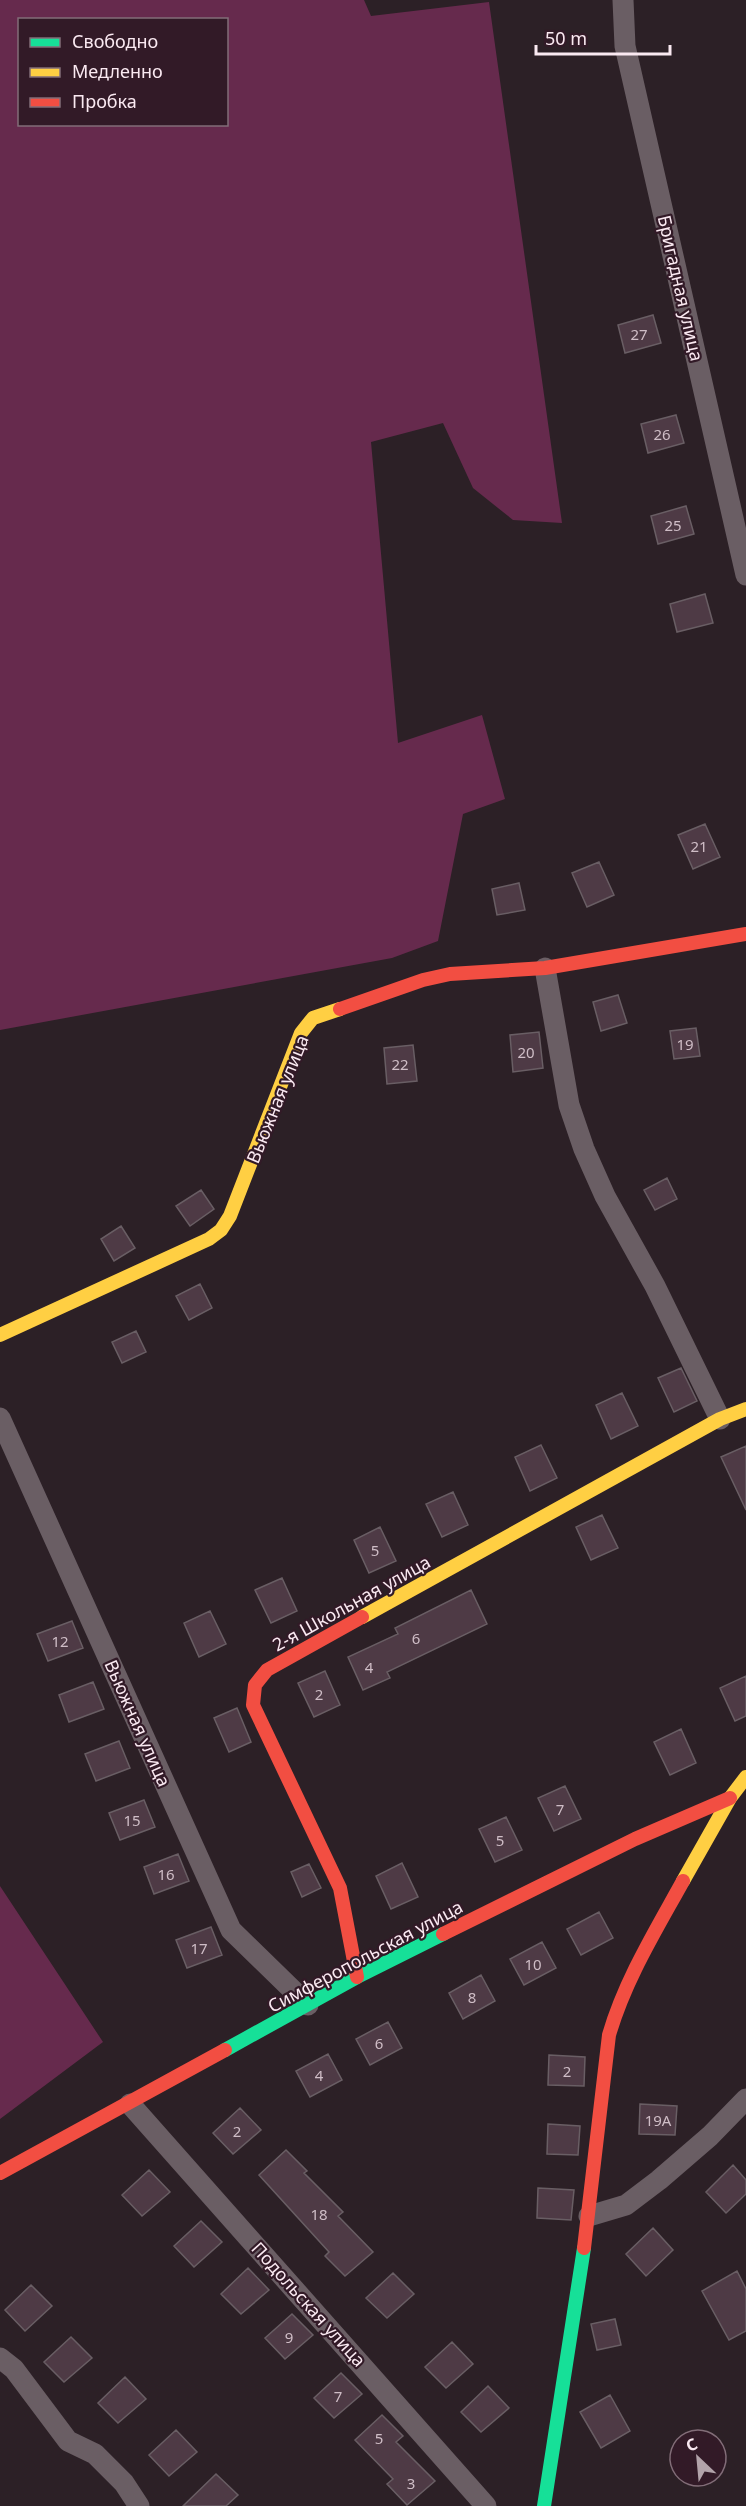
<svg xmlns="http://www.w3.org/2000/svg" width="746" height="2506" viewBox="0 0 746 2506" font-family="'Noto Sans',sans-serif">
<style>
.forest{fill:#662a4d;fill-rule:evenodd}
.building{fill:#4e3a45;stroke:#695e64;stroke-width:1.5}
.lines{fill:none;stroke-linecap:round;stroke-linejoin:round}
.street{stroke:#6a5e64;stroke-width:21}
.fast{stroke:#16e098;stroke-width:14}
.slow{stroke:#ffcf43;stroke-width:14}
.jam{stroke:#f24e42;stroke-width:14}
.labels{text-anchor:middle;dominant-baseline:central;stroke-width:4.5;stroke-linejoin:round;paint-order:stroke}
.number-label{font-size:15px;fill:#cfbdc6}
.street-label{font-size:18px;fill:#fae9f1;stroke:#321a27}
</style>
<rect width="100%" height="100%" fill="#2c2026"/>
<path class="forest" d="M0,0H364L371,16L489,2L562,523L513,520L473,488L443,423L371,442L398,743L482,715L505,799L463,814L438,941L392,958L0,1030ZM20,20H226V124H20Z
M0,1886L103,2042L0,2119Z"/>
<path class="building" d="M653,315L661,343L625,353L618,325Z
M676,415L684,443L648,453L641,424Z
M686,506L694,534L658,544L651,516Z
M705,594L713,623L677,632L670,604Z
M705,824L720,857L693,869L678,835Z
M599,862L614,895L587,907L572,873Z
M519,883L525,910L497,915L492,889Z
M618,995L627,1023L601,1031L593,1002Z
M696,1028L700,1056L674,1059L670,1031Z
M539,1032L543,1068L513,1072L510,1035Z
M413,1045L417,1081L387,1084L384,1048Z
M667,1178L677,1199L655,1210L644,1190Z
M201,1190L214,1209L190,1226L176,1206Z
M121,1226L135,1248L114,1261L101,1239Z
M200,1284L212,1308L189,1320L176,1296Z
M136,1331L146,1352L122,1363L112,1342Z
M681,1368L697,1401L674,1412L658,1378Z
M622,1393L638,1426L611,1439L596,1405Z
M541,1445L557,1478L530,1491L515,1457Z
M746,1446V1510L721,1457Z
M453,1492L468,1525L442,1537L426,1504Z
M602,1515L618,1548L591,1560L576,1527Z
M380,1527L396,1561L369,1573L354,1540Z
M282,1578L297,1611L271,1623L255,1590Z
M471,1590L487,1624L387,1672L390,1678L363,1690L348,1657L398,1634L395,1628Z
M210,1611L226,1644L199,1657L184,1623Z
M72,1621L83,1648L48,1661L37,1634Z
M325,1671L340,1705L314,1717L298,1683Z
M746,1676V1716L735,1721L720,1688Z
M93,1682L104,1709L69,1722L59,1695Z
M237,1708L251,1742L229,1752L214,1718Z
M681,1729L696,1763L670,1775L654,1742Z
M119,1741L130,1768L96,1781L85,1754Z
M565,1786L581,1819L554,1831L538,1798Z
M144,1800L155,1827L120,1840L109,1813Z
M506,1817L522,1850L495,1862L479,1829Z
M178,1854L189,1881L154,1894L144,1867Z
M402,1863L418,1897L391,1909L376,1876Z
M309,1864L321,1888L302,1897L291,1872Z
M599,1912L613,1938L581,1955L567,1929Z
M211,1927L222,1955L187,1968L176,1940Z
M542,1942L556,1968L524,1985L510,1959Z
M481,1975L495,2001L463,2019L449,1993Z
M388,2022L402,2048L370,2065L356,2039Z
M328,2054L342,2080L310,2097L296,2071Z
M549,2055L585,2057L584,2086L548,2085Z
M640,2104L677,2106L675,2135L639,2134Z
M240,2108L261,2130L233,2154L213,2133Z
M548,2124L580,2126L578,2155L547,2154Z
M286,2150L307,2171L304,2173L343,2212L338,2216L373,2252L345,2276L325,2256L329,2252L259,2175Z
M733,2165L746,2180V2194L726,2213L706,2192Z
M149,2170L170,2192L142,2216L122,2195Z
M538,2188L574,2190L571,2220L537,2218Z
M201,2221L222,2242L194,2267L174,2246Z
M653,2228L673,2250L646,2276L626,2254Z
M248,2268L269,2290L241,2314L221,2294Z
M737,2271L746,2289V2331L729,2340L702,2291Z
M393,2273L414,2294L387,2318L366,2298Z
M31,2285L52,2306L25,2331L5,2310Z
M292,2314L313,2335L285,2359L265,2338Z
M615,2319L621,2345L597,2350L591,2324Z
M71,2337L92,2358L64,2382L44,2362Z
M452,2342L473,2364L446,2388L425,2367Z
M341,2373L362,2394L334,2418L314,2398Z
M125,2377L146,2399L118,2423L98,2403Z
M488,2386L509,2408L481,2432L461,2412Z
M610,2395L630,2431L601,2448L580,2412Z
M382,2415L403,2436L396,2442L435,2481L407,2505L387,2484L393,2479L355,2440Z
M176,2430L197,2452L169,2476L149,2455Z
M216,2474L238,2495L226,2506H183Z"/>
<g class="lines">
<path class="street" d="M623,0L625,46L746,575
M545,968L569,1105L584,1149L605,1196L655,1286L720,1419
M0,1418L231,1930L308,2005
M130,2104L486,2506
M589,2216L626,2205L659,2180L710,2136L746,2099
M0,2358L14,2369L68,2441L95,2454L124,2483L139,2506"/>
<path class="fast" d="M225,2050L357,1977L443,1934
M544,2506L584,2248"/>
<path class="slow" d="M0,1335L209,1239L221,1230L230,1216L301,1033L313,1018L340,1009
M362,1617L720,1419L746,1409
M683,1881L730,1798L746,1777"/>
<path class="jam" d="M340,1009L423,980L450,974L545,968L746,934
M443,1934L635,1839L730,1798
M357,1977L340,1888L253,1705L255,1685L267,1670L362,1617
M0,2173L225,2050
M584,2248L609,2035C625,1980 656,1930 683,1881"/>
</g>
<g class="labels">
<g class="number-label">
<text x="639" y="334">27</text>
<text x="662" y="434">26</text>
<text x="673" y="525">25</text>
<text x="699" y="846">21</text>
<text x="685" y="1044">19</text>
<text x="526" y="1052">20</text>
<text x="400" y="1064">22</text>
<text x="375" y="1550">5</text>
<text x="416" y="1638">6</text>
<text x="60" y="1641">12</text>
<text x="369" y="1667">4</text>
<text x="319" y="1694">2</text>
<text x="560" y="1809">7</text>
<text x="132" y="1820">15</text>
<text x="500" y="1840">5</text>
<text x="166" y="1874">16</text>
<text x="199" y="1948">17</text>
<text x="533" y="1964">10</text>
<text x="472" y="1997">8</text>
<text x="379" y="2043">6</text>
<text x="567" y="2071">2</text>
<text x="319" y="2075">4</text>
<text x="658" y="2120">19А</text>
<text x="237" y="2131">2</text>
<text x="319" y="2214">18</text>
<text x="289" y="2337">9</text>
<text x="338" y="2396">7</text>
<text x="379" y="2438">5</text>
<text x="411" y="2483">3</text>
</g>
<g class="street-label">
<text transform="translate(681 288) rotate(77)">Бригадная улица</text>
<text transform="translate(277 1099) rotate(-68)">Вьюжная улица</text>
<text transform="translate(351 1603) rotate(-29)">2-я Школьная улица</text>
<text transform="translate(138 1723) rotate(66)">Вьюжная улица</text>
<text transform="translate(365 1956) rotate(-28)">Симферопольская улица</text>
<text transform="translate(309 2304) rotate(48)">Подольская улица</text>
</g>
</g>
<rect x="18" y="18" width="210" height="108" fill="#321a27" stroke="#826d78" stroke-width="1.5"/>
<rect x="30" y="38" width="30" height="9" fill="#16e098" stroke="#826d78" stroke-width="1.5"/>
<text x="72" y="48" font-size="18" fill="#fae9f1">Свободно</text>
<rect x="30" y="68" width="30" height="9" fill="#ffcf43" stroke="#826d78" stroke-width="1.5"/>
<text x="72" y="78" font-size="18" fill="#fae9f1">Медленно</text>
<rect x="30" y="98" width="30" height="9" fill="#f24e42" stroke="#826d78" stroke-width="1.5"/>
<text x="72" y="108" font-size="18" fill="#fae9f1">Пробка</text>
<g transform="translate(698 2458) rotate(334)"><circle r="28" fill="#321a27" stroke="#826d78" stroke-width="1.5"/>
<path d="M0-4.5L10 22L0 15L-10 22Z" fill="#b2a3aa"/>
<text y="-9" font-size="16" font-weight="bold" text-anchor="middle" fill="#fae9f1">С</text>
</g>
<path d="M536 45v9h134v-9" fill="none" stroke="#fae9f1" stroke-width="3"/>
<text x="545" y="45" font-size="18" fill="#fae9f1" stroke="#321a27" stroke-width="4.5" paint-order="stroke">50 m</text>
</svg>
